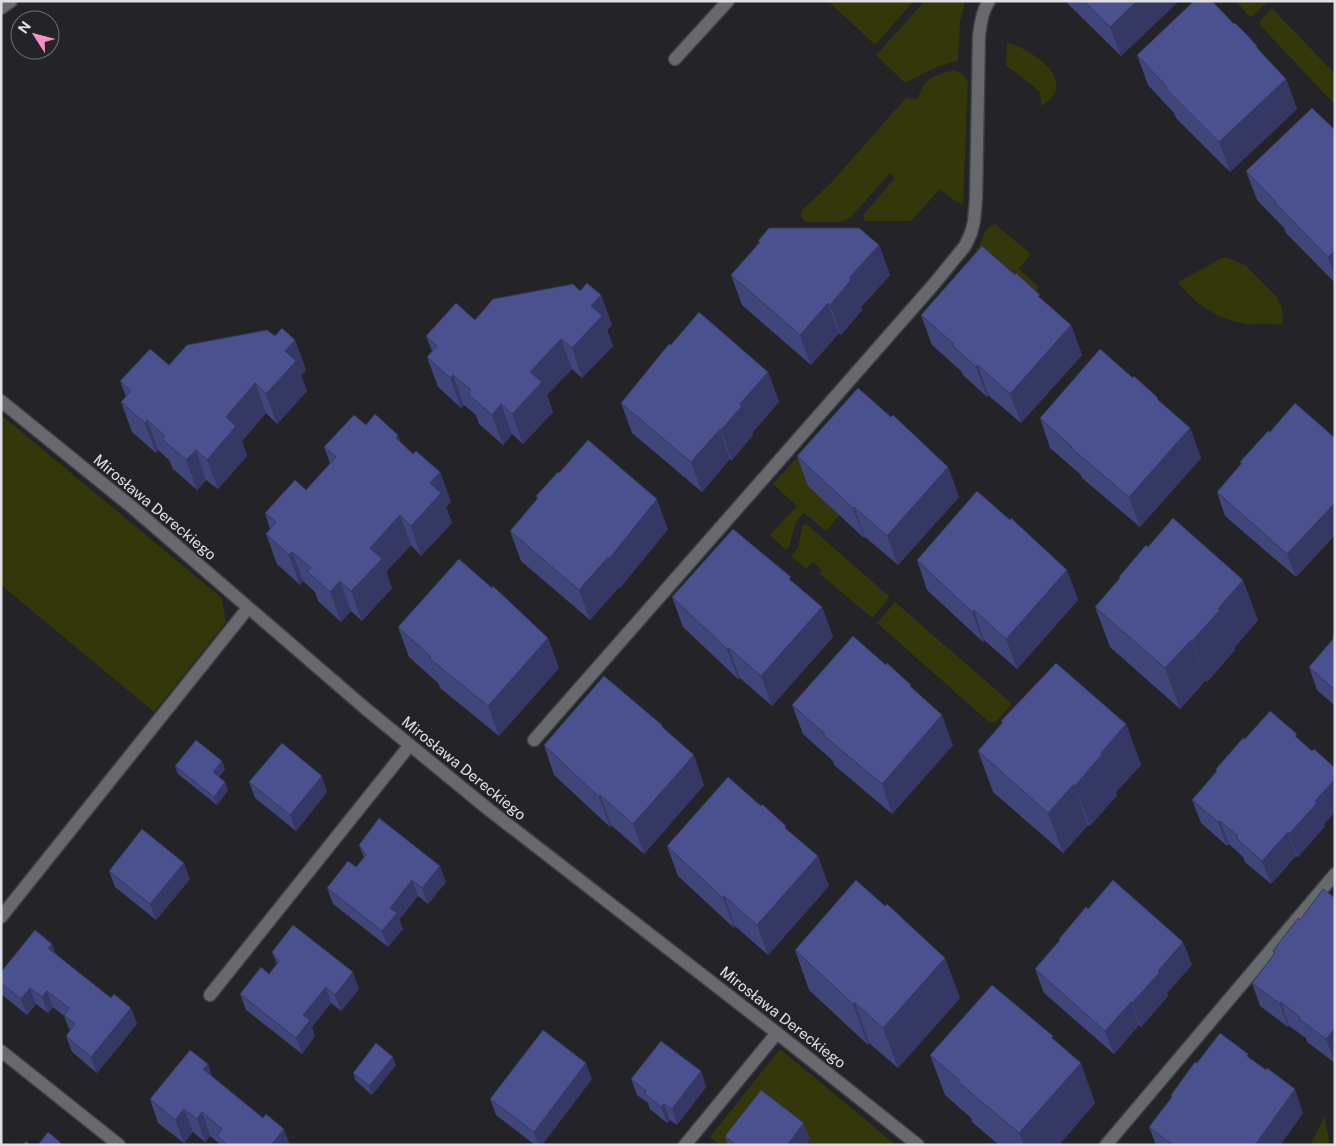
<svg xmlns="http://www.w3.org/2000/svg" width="1336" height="1146" viewBox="0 0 1336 1146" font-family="'Public Sans',sans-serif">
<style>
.green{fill:#34370a}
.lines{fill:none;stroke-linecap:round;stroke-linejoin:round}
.lane-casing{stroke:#3f4043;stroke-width:15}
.street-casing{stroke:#3f4043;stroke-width:15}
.lane{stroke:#68696f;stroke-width:12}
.street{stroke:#68696f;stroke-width:12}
.wall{fill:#40457a}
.shaded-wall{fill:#343863}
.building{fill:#4b508e;stroke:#343863}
.labels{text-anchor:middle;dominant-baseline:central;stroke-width:4;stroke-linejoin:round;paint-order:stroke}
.street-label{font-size:15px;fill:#dfe0e3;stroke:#232328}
</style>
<rect width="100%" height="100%" fill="#232328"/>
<path class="green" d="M828,1H914L875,45Z
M925,1H965L960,22L958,61L939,66L909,81L904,82L876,55Z
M1236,1H1267V2L1253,16H1249Z
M1272,8L1335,74V105L1260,25V21Z
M1007,42C1032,50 1082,82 1041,106L1040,92L1014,71L1006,66Z
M954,70L963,74L968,82L963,204L956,202L940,189L911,221H864L863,215L895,178L890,173L851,217L841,222H806C801,218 799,214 803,209L829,185L906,98L918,99C923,78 935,75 954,70Z
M995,224L1031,254L1019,269L1039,287L1025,305L967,263C971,257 976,252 979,246C984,237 984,227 995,224Z
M1222,258H1228L1245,265L1276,296L1282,307L1283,325C1271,323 1259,325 1247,324C1218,320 1195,304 1178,282Z
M1,415L222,598L226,622L154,712L1,585Z
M801,453L840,515L826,531L804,513L795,523L790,545L786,550L770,535L797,506L773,484Z
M805,523L890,597L872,618L819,573L822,570L813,562L806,569L791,556L798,548L802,527Z
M895,602L1010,702L1011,705L995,723L989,722L877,623Z
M780,1049L896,1145H720L710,1137Z
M1326,1114C1323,1124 1330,1134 1329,1145H1310Z"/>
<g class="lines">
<g class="lane-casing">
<path id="lane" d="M675,59L728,1
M1,401L133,508L366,709L488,809L777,1033L918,1145
M534,740L934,284L965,246L971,233L974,221L976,199L979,35C981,23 982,11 989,1
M210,995L410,745
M1,1051L119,1145
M685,1145L777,1033
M1106,1145L1335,874"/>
</g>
<g class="street-casing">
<path id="street" d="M1,8L11,1
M1,917L248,608"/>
</g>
<use href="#lane" class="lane"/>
<use href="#street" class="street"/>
</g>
<path class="wall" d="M1066,1H1179L1121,56L1067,3Z
M1234,24L1257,46L1259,50L1286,79L1297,109L1230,172L1176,118L1174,113L1148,85L1137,55Z
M1335,130V283L1286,233L1284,228L1257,200L1246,171Z
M758,241L879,245L890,275L861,307L862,310L841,335L839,333L811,365L742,305L731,275L759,243Z
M580,291L601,295L612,325L607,330L613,346L582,378L572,369L547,395L553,412L523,444L512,434L503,445L479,424L476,415L464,405L461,408L438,387L427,357L432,351L426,336L475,320Z
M1041,299L1071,325L1082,355L1021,423L988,395L987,397L963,375L961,371L932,345L921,315Z
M275,336L295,340L306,370L301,375L307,391L277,424L266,413L242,441L247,456L218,489L206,480L197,490L173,469L169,460L158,450L156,453L132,432L121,402L126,397L120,381L169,365Z
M671,345L768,372L779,402L752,433L753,435L732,460L730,459L702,492L632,433L621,403Z
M1160,402L1190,428L1201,458L1140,527L1082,478L1080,474L1050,448L1040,418Z
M366,425L401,443L413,454L440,472L451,502L446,507L452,523L421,556L411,545L386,572L392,588L362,621L351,611L341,622L318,601L315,592L303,581L300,585L277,564L266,534L270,529L265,513L306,490L330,463L324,447Z
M1270,432L1335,438V535L1296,577L1225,516L1217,492L1241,464L1240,462Z
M797,456L948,467L959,497L898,565L865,537L864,538L808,486Z
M559,473L668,529L620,588L619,587L590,620L521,561L510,531L537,499L536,496Z
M917,560L1067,570L1078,600L1017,669L984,640L983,642L927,590Z
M1119,577L1258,620L1234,648L1235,650L1207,682L1206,680L1180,709L1110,647L1095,607L1120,579Z
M792,581L822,607L833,637L772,706L740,678L738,679L683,627L672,597Z
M398,627L548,638L559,668L499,736L440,688L439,684L409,657Z
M1335,634V706L1317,690L1309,667L1333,639L1332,637Z
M912,689L953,745L892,814L834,765L833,761L803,734L792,705Z
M1001,721L1126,724L1141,765L1116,792L1117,795L1090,826L1088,825L1063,853L993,792L978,751L1002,724Z
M662,725L664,729L704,785L644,854L611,825L610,827L554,775L544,745Z
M1245,739H1298L1312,751L1335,768V812L1324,824L1325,826L1298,857L1296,856L1271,884L1245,862L1243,857L1229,844L1227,846L1201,823L1192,800L1217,771L1216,769Z
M222,761L225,769L219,777L225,782L228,790L217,805L178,774L175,766Z
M249,782L327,792L296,831L255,798Z
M788,831L829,886L768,955L735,926L734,928L678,876L667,846Z
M359,845L446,882L428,904L418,896L399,920L403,929L388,947L333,904L327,888L356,867L364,858Z
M109,871L190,879L156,920L115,887Z
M1335,898V1063L1307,1042L1306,1038L1289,1026L1288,1027L1260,1006L1252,983L1274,954L1273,951L1300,920Z
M1059,939L1183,942L1192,965L1167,993L1168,996L1141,1027L1139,1025L1114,1054L1044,993L1035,969L1059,941Z
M795,950L945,958L960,998L898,1068L869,1043L868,1045L809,990Z
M272,952L359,989L341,1011L331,1003L312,1027L315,1036L302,1054L246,1010L240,994L269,974L277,964Z
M55,954L111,998L131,1008L137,1024L97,1073L72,1052L66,1036L70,1031L64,1016L53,1007L48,1013L36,1004L27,1015L1,994V972Z
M1055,1041L1095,1103L1059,1145H999L972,1122L971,1118L945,1095L930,1055Z
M1250,1058L1303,1113L1280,1145H1156L1149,1127L1171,1098V1095L1197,1063Z
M208,1064L212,1077L290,1145H221L210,1136L205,1142L193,1132L184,1143L158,1123L150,1099Z
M396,1065L372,1095L356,1081L353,1073Z
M701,1071L706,1087L677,1125L670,1120L667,1123L650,1109L648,1103L637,1095L631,1079Z
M592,1079L542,1145H535L496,1115L490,1099Z
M725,1136L810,1139L805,1145H728Z"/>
<path class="shaded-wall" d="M1137,1H1179L1121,56L1110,27Z
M1286,79L1297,109L1230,172L1219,142Z
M879,245L890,275L861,307L862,310L841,335L830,305L849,278Z
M1335,251V275L1328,257Z
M601,295L612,325L607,330L613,346L582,378L572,348L591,306Z
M828,303L839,333L811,365L800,335Z
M1071,325L1082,355L1021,423L1010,394Z
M561,339L572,369L547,395L553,412L523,444L512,414L530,372Z
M295,340L306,370L301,375L307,391L277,424L266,394L285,351Z
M978,365L988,395L987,397L976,367Z
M768,372L779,402L752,433L753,435L732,460L721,430L740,404Z
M453,375L464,405L461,408L450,378Z
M255,383L266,413L242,441L247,456L218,489L207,460L226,417Z
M501,404L512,434L503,445L492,415Z
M147,420L158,450L156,453L145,423Z
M1190,428L1201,458L1140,527L1129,497Z
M720,429L730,459L702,492L691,462Z
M398,435L409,465L396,438Z
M196,450L206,480L197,490L186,460Z
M948,467L959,497L898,565L887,536Z
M440,472L451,502L446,507L452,523L421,556L411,526L430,483Z
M657,499L668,529L620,588L609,559Z
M1335,503V535L1296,577L1287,554Z
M854,507L865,537L864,538L853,508Z
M400,515L411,545L386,572L392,588L362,621L351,591L370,548Z
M292,552L303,581L300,585L289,555Z
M608,557L619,587L590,620L579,590Z
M1067,570L1078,600L1017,669L1006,639Z
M1243,580L1258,620L1234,648L1235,650L1207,682L1192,641L1218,609Z
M340,581L351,611L341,622L330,592Z
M822,607L833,637L772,706L761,676Z
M974,610L984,640L983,642L972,612Z
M548,638L559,668L499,736L488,706Z
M1191,640L1206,680L1180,709L1165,668Z
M729,648L740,678L738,679L727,649Z
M942,715L953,745L892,814L882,784Z
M1126,724L1141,765L1116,792L1117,795L1090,826L1075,786L1101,753Z
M694,755L704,785L644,854L633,824Z
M222,761L225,769L216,780L213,772Z
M322,776L327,792L296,831L290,815Z
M1335,779V812L1324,824L1325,826L1298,857L1289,834L1315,801Z
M225,782L228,790L217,805L214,797Z
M1074,784L1088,825L1063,853L1048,813Z
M600,795L611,825L610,827L599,797Z
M1220,821L1229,844L1227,846L1218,822Z
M1288,832L1296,856L1271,884L1262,861Z
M818,856L829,886L768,955L757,925Z
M184,863L190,879L156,920L150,904Z
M440,866L446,882L428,904L422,888Z
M412,880L418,896L399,920L403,929L388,947L382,931L390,908Z
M724,896L735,926L734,928L723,898Z
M1183,942L1192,965L1167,993L1168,996L1141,1027L1132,1003L1158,971Z
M52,944L58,960L48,948Z
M945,958L960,998L898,1068L883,1028Z
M353,972L359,989L341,1011L335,995Z
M326,987L331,1003L312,1027L315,1036L302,1054L296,1038L303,1015Z
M30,988L36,1004L27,1015L21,999Z
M47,991L53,1007L48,1013L42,997Z
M1131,1002L1139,1025L1114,1054L1105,1031Z
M1281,1002L1289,1026L1288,1027L1280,1004Z
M855,1003L869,1043L868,1045L853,1004Z
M131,1008L137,1024L97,1073L91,1057Z
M1335,1028V1062L1326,1039Z
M393,1057L396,1065L372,1095L369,1086Z
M586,1063L592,1079L542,1145H538L534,1132Z
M1081,1063L1095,1103L1059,1145H1024L1019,1133Z
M208,1064L216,1088L203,1069Z
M701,1071L706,1087L677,1125L672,1109Z
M1295,1089L1303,1113L1280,1145H1255Z
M664,1104L670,1120L667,1123L661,1107Z
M184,1109L193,1132L184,1143L175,1120Z
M202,1112L210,1136L205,1142L197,1119Z
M804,1123L810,1139L805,1145H787Z
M284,1129L290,1145H271Z"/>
<path class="building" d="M1084,1H1137L1110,27Z
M1194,1H1212L1234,24L1235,23L1246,34L1257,46L1256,47L1286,79L1219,142L1165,88L1167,87L1137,55Z
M1312,108L1335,130V251L1328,257L1275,203L1276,202L1246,171Z
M769,228H859L879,245L849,278L851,280L830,305L828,303L800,335L731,275L760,242L758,241Z
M982,246L1015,275L1016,273L1040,295L1038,296L1071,325L1010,394L978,365L976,367L952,345L954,344L921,315Z
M587,283L601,295L591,306L602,316L572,348L561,339L530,372L542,382L512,414L501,404L492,415L468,394L471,390L453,375L450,378L427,357L437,346L426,336L456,303L475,320L493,299L573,284L580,291Z
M699,312L768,372L740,404L742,406L721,430L720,429L691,462L621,403L669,344L671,345Z
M282,328L295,340L285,351L296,361L266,394L255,383L226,417L236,426L207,460L196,450L186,460L162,439L165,436L147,420L145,423L121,402L131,391L120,381L150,349L169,365L187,345L267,330L275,336Z
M1100,349L1133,378L1134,376L1158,398L1157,399L1190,428L1129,497L1071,448L1072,447L1040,418Z
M858,388L891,417L893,415L948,467L887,536L854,507L853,508L797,456Z
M1295,403L1335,438V503L1287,554L1217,492L1242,463L1240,462L1268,431L1270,432Z
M375,414L398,435L396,438L413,454L416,451L440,472L430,483L441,493L411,526L400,515L370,548L382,559L351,591L340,581L330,592L307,571L311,568L292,552L289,555L266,534L276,522L265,513L295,480L306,490L336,457L324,447L354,415L366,425Z
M588,440L657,499L609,559L608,557L579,590L510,531L538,498L536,496L558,472L559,473Z
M977,491L1010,520L1011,518L1067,570L1006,639L974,610L972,612L917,560Z
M1173,518L1243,580L1218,609L1220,610L1192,641L1191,640L1165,668L1095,607L1120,578L1119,577L1146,545L1148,547Z
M733,529L791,577L789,579L822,607L761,676L729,648L727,649L672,597Z
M459,559L492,588L493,586L548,638L488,706L429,658L431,657L398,627Z
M1335,634V690L1309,667L1334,638L1332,637Z
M853,636L886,665L887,663L911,685L910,686L942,715L882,784L823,735L825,734L792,705Z
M1056,663L1126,724L1101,753L1102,754L1075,786L1074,784L1048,813L978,751L1003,722L1001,721Z
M604,676L662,725L661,726L694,755L633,824L600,795L599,797L544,745Z
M1270,711L1297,734L1295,736L1312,751L1314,749L1335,768V779L1315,801L1317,803L1289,834L1288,832L1262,861L1236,838L1238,836L1220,821L1218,822L1192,800L1217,771L1216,769L1243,738L1245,739Z
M196,740L222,761L213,772L225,782L214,797L175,766Z
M282,743L322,776L290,815L249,782Z
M728,777L761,806L762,804L786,826L785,828L818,856L757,925L724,896L723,898L667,846Z
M379,818L440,866L422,888L412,880L390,908L397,913L382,931L327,888L348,861L356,867L366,855L359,845Z
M142,829L184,863L150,904L109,871Z
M856,880L885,906L887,904L945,958L883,1028L855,1003L853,1004L795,950Z
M1113,880L1183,942L1158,971L1160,972L1132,1003L1131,1002L1105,1031L1035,969L1060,940L1059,939L1086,907L1088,909Z
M1323,889L1335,898V1028L1326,1039L1299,1019L1300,1017L1281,1002L1280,1004L1252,983L1275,953L1273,951L1298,918L1300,920Z
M293,925L353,972L335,995L326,987L303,1015L310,1020L296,1038L240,994L261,967L269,974L279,961L272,952Z
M35,930L52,944L48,948L111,998L114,994L131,1008L91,1057L66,1036L75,1024L64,1015L69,1008L47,991L42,997L30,988L21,999L1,983V972Z
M992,985L1053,1036L1052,1038L1081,1063L1019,1133L958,1082L959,1080L930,1055Z
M543,1030L586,1063L534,1132L490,1099Z
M1220,1033L1248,1054L1247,1056L1266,1070L1267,1068L1295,1089L1255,1145H1173L1149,1127L1172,1097L1171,1095L1195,1062L1197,1063Z
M661,1041L701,1071L672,1109L664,1104L661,1107L644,1093L646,1091L631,1079Z
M376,1043L393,1057L369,1086L353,1073Z
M190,1050L208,1064L203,1069L263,1118L266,1114L284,1129L271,1145H228L217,1136L222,1129L202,1112L197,1119L184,1109L175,1120L150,1099Z
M761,1090L804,1123L787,1145H736L725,1136Z
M48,1132L61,1143L59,1145H38Z
M26,1141L30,1145H23Z"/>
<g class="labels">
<g class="street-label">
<text transform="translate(155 507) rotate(40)">Mirosława Dereckiego</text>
<text transform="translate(464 768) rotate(39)">Mirosława Dereckiego</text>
<text transform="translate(783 1017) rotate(38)">Mirosława Dereckiego</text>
</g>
</g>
<rect width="1336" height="1146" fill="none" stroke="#dfe0e3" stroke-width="5"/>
<g transform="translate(35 35) rotate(306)"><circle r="24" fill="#232328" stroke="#6e6f73"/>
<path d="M0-4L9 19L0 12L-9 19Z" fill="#fa8fc6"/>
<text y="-8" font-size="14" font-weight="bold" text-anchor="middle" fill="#dfe0e3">N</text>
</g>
</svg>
